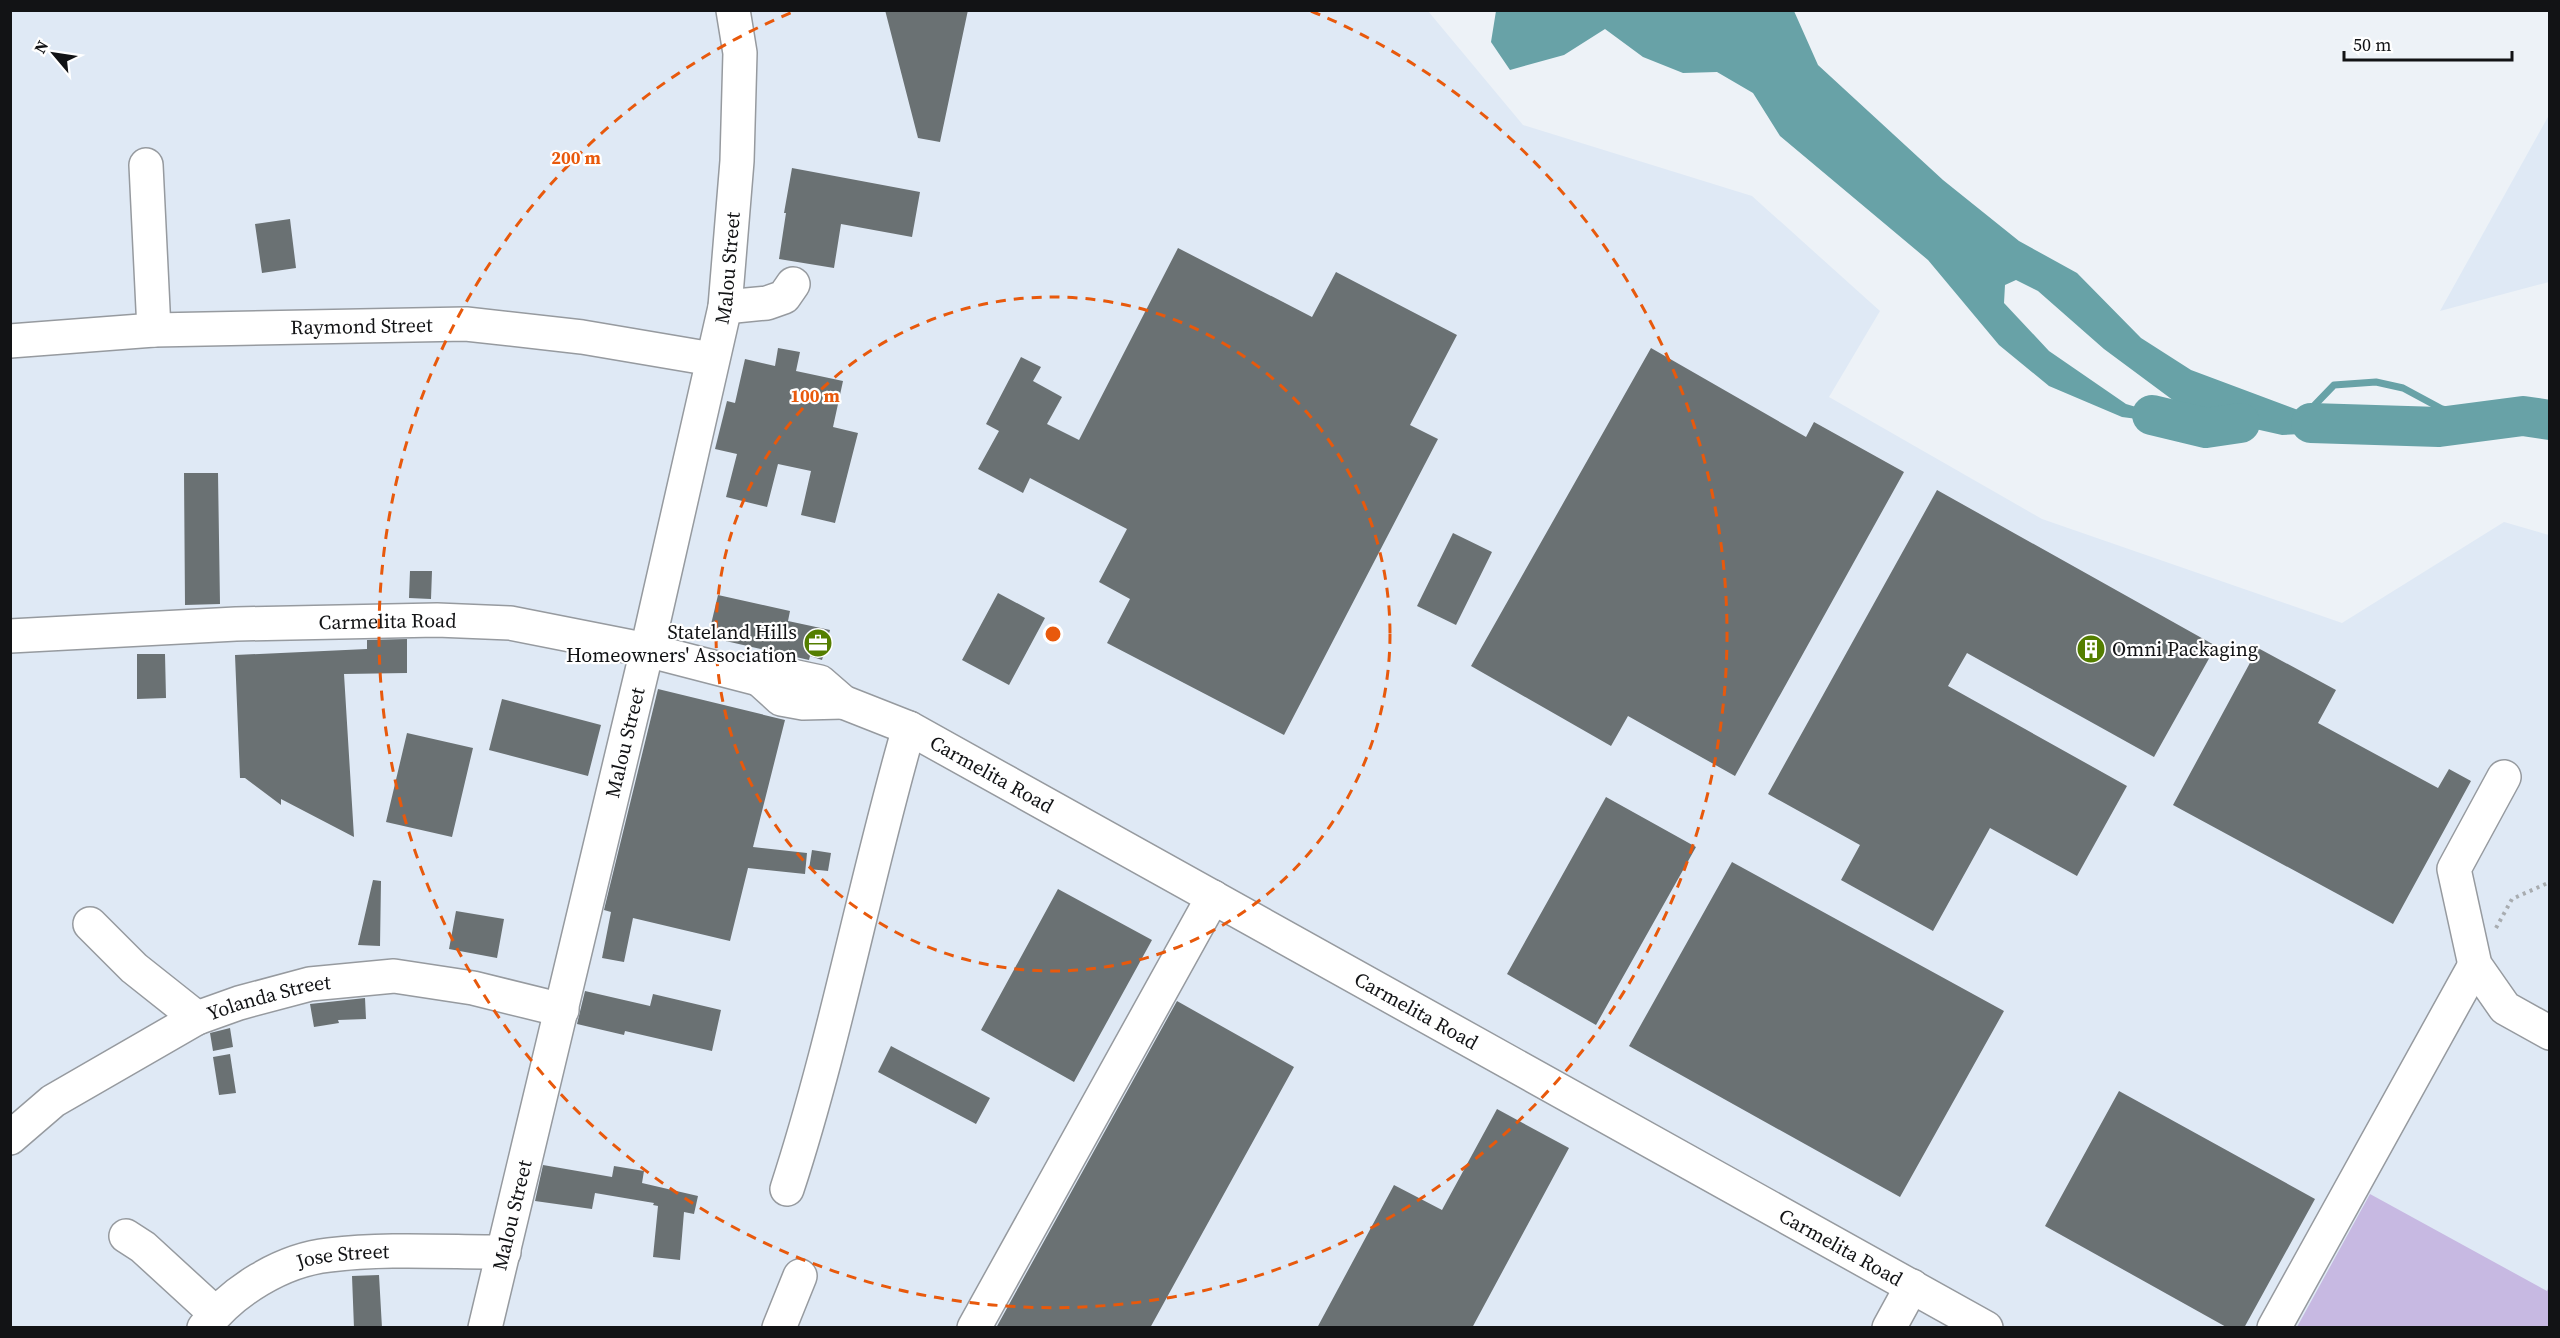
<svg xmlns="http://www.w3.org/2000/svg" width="2560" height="1338" viewBox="0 0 2560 1338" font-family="'Source Serif 4',serif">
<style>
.built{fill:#dfe9f5}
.green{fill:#c7b9e2}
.water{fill:#68a2a7}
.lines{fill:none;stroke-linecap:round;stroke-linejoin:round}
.stream{stroke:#68a2a7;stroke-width:7}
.river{stroke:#68a2a7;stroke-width:40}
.building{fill:#6a7173}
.minor-casing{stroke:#969a9f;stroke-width:36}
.path{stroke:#a8acb0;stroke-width:4;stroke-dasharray:3 4.5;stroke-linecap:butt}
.minor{stroke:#fff;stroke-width:33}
.ring{fill:none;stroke:#e8590c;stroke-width:3;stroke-dasharray:10 8}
.labels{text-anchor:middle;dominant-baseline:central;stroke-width:4.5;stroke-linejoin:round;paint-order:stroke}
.street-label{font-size:20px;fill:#121315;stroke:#fff}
.poi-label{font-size:20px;fill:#121315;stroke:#fff;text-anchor:end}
.centre{fill:#e8590c;stroke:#fff;stroke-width:3}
.ring-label{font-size:18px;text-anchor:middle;font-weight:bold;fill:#e8590c;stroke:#fff;stroke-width:4.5;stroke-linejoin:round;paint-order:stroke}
</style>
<rect width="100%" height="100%" fill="#edf2f7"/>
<path class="built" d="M10,11H1428L1523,125L1752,196L1880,311L1829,397L2042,519L2342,623L2504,522L2549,535V1327H11Z
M2549,115V282L2440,311Z"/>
<path class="green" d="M2370,1194L2547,1291L2549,1286V1327H2297Z"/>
<path class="water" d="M1496,11H1794L1818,65L1943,180L2019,241L2077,273L2141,338L2191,370L2322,419L2363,426L2439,427L2282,435L2193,415L2104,349L2038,291L2016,280L2005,285L2004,303L2049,351L2126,404L2206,428L2122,417L2049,386L1999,345L1928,260L1780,136L1753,93L1717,72L1683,73L1643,57L1605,29L1564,55L1510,70L1491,42Z"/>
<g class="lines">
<path class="stream" d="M2301,417L2307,413L2334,385L2376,382L2403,388L2442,409L2488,420"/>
<path class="river" d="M2152,415L2206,428L2240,423
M2311,423L2439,427L2523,416L2550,420"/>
</g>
<path class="building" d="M885,10H968L940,142L918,138Z
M792,168L920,192L912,237L841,224L834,268L779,259L786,213H784Z
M290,219L296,268L262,273L255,224Z
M1178,248L1312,317L1336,272L1457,335L1410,425L1438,439L1284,735L1107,643L1130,599L1099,582L1127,529L1030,478L1023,493L978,469L999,431L986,424L1021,357L1041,367L1033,381L1062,397L1047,424L1079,440Z
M778,348L800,352L796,371L843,381L833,427L858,433L835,523L801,515L811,471L778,464L767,507L726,497L737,454L715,449L727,401L735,403L745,359L775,366Z
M1651,348L1806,437L1814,422L1904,472L1735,776L1628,716L1611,746L1471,666Z
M184,473H218L220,604L185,605Z
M1937,490L2216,646L2154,757L1967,653L1948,686L2127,786L2077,876L1990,828L1933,931L1841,880L1860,845L1768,794Z
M1453,533L1492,552L1456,625L1417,606Z
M410,571H432L431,599L409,598Z
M998,593L1045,618L1009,685L962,660Z
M718,595L790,611L788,621L830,630L822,660L810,656L809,660L708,637Z
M407,639V673L344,674L354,837L281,799V805L245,778H240L235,655L367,649V640Z
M2258,648L2336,690L2318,723L2438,788L2449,769L2471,781L2393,924L2173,805Z
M137,654H165L166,698L137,699Z
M658,689L785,720L753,847L807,853L805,874L748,868L730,941L633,918L624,962L602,958L611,912L604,910Z
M502,699L601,725L588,776L489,750Z
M407,733L473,748L452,837L386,822Z
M1606,797L1696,847L1596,1025L1507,974Z
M812,850L831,853L828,871L809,869Z
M1732,862L2004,1011L1900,1197L1629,1046Z
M373,880L381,881L380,946L358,945Z
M1058,889L1152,940L1074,1082L981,1030Z
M456,911L504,919L497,958L449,949Z
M585,991L650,1006L653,994L721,1010L712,1051L625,1031L624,1035L577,1024Z
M365,998L366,1019L338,1020L339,1023L314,1027L310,1004Z
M1177,1001L1294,1067L1150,1328H996Z
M230,1028L233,1047L213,1051L210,1033Z
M891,1046L990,1098L976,1124L878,1072Z
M230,1054L236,1093L219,1095L213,1057Z
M2119,1091L2315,1199L2244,1328H2228L2045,1226Z
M1497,1109L1569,1148L1472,1328H1317L1394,1185L1442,1210Z
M543,1165L612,1177L614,1166L644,1171L642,1183L698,1196L694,1214L684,1212L680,1260L653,1257L658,1206L653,1205L654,1203L595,1193L592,1209L535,1201Z
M379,1275L382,1328H354L352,1276Z"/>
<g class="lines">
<g class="minor-casing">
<g id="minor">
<path d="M146,165L154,330"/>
<path d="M725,307L767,303L784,297L793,284"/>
<path id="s1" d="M10,341L154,330L466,324L582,337L712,359"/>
<path id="s2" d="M10,636L236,624L437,620L510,623L647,650L759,679L787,675L820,682L843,702L909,728L1986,1328"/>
<path d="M759,679L781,699L803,703L843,702"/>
<path d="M2504,777L2454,869L2475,965L2505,1008L2550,1033"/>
<path d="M90,924L134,968L197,1018"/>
<path id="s3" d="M10,1138L53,1101L197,1018L239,1003L310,984L394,976L473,988L562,1010"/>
<path d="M787,1189C836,1039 865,880 909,728"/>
<path d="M126,1236L143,1247L215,1313"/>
<path id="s4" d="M204,1328C232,1291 282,1260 329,1255C386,1248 446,1252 504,1252"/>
<path id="s5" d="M485,1328L647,650L725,307L737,161L740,53L733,10"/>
<path d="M779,1328L800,1276"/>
<path d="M974,1328L1213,897"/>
<path d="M1889,1328L1912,1286"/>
<path d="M2274,1328L2475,965"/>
</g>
</g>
<path class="path" d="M2496,928L2512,899L2550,882"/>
<use href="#minor" class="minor"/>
</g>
<g class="ring">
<circle cx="1053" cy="634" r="337"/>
<path d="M1311 11A674 674 0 1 1 795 11"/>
</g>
<defs>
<g id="office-disc" transform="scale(1.5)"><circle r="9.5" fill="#547e00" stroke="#fff"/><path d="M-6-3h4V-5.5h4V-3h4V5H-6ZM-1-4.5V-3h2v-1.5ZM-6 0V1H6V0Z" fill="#fff"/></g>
<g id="building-disc" transform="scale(1.5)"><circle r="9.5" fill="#547e00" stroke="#fff"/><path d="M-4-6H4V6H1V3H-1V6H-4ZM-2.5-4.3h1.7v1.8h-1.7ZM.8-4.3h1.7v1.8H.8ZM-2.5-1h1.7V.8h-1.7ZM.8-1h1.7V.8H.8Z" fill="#fff"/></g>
</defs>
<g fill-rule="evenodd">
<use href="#office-disc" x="818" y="643"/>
<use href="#building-disc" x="2091" y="649"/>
</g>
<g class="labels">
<g class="street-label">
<text stroke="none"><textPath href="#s5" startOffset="1088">Malou Street</textPath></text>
<text stroke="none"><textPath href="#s1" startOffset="352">Raymond Street</textPath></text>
<text stroke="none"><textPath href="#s2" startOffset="378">Carmelita Road</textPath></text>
<text stroke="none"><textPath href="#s5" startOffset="602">Malou Street</textPath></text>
<text stroke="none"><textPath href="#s2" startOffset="1014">Carmelita Road</textPath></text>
<text stroke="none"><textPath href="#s3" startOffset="298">Yolanda Street</textPath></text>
<text stroke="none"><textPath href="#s2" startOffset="1500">Carmelita Road</textPath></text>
<text stroke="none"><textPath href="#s5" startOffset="116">Malou Street</textPath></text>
<text stroke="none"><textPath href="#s2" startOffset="1986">Carmelita Road</textPath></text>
<text stroke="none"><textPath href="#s4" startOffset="162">Jose Street</textPath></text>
</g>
<g class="poi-label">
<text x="797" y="632">Stateland Hills<tspan x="797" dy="23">Homeowners' Association</tspan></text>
<text x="2112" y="649" text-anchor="start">Omni Packaging</text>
</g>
</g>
<circle cx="1053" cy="634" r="9" class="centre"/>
<g class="ring-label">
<text x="576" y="164">200 m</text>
<text x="815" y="402">100 m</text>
</g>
<rect width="2560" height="1338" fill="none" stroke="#121315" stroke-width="24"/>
<g transform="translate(54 54) rotate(299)" stroke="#ffffff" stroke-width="4.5" paint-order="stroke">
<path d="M0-4.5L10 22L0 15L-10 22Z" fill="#121315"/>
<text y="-9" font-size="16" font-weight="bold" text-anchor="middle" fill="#121315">N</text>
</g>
<path d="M2344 51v9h168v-9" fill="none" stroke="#121315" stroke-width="3"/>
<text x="2353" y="51" font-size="18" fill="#121315" stroke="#ffffff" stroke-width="4.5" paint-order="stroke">50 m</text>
</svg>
